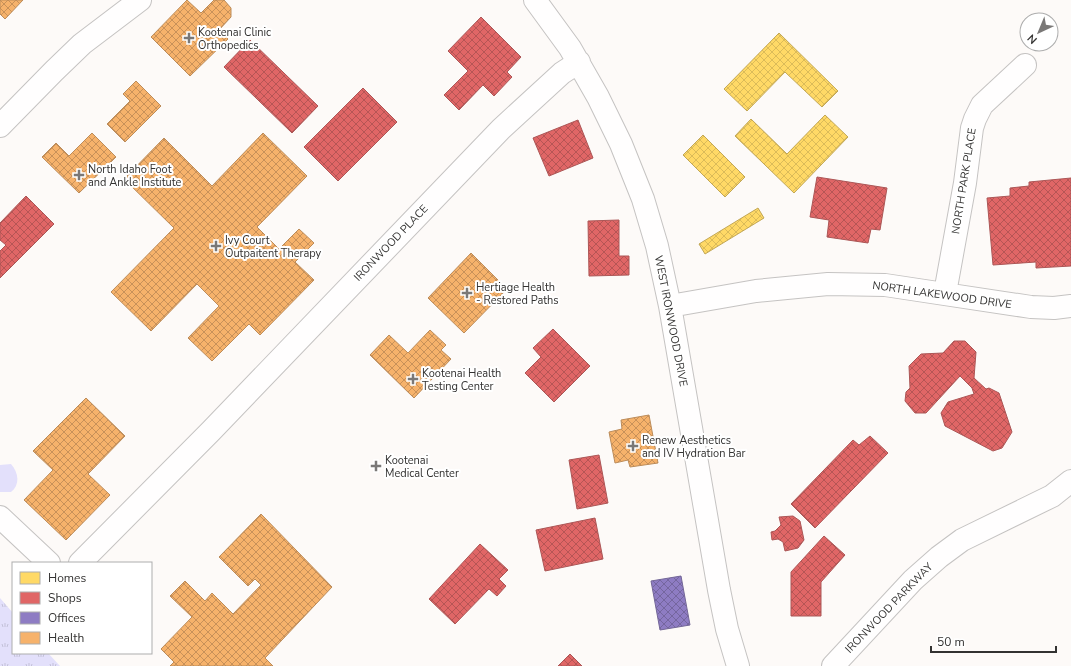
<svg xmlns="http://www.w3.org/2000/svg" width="1071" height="666" viewBox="0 0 1071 666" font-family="'Nunito Sans',sans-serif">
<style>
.grass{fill:url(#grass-tufts)}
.pitch{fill:#e3e0fb}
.homes{fill:url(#homes-cross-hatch);stroke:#c2a756}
.shops{fill:url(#shops-cross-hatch);stroke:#ac5656}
.offices{fill:url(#offices-cross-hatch);stroke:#736697}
.health{fill:url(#health-cross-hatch);stroke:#bc8c5a}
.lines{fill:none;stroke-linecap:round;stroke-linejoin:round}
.minor-casing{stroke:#c5c3c2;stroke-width:24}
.minor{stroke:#fffefe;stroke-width:22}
.poi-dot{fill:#7a7877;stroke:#fff;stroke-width:1.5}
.labels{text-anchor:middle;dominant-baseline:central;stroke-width:4;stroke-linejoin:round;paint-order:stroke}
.poi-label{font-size:11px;fill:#333231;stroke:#fff;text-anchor:start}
.street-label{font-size:11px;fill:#333231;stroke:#fff}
</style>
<defs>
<pattern id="grass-tufts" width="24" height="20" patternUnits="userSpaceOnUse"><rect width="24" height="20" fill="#e3e0fb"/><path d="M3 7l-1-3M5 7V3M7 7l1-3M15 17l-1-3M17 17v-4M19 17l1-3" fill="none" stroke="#c3c1d8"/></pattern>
<pattern id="homes-cross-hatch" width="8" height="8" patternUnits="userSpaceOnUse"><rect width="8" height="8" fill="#ffd966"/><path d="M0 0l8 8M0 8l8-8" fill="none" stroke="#dbbb59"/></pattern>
<pattern id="shops-cross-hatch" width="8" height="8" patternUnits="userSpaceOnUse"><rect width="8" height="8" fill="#e06666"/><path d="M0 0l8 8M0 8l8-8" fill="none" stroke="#b65555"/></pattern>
<pattern id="offices-cross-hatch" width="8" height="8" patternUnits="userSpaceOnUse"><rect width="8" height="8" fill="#8e7cc3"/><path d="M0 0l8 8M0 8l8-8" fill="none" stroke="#75669f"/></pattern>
<pattern id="health-cross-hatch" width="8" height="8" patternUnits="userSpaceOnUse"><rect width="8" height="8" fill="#f6b26b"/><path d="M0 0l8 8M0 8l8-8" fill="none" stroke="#c89159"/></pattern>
</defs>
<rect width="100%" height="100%" fill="#fdfaf8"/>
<path class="grass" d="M0,598L13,613V653H48L60,666H0Z"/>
<path class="pitch" d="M11,464C19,473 20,485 11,492H0V465Z"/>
<path class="homes" d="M779,33L838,91L822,107L785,72L747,111L724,89Z
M825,115L848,137L794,193L735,136L751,119L787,154Z
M703,135L745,177L725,197L683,155Z
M758,208L764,218L705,254L699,244Z"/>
<path class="shops" d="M481,17L521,57L507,72L512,77L494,96L483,85L459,110L444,95L468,71L448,51Z
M250,40L318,106L292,133L224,67Z
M363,88L397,122L338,181L304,147Z
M578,120L593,158L549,176L533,138Z
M817,177L887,188L880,230L871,229L868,243L827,237L829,220L810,217Z
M1071,178V266L1036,268V262L993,265L987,198L1010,196V188L1029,186V182Z
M26,196L54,224L0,278V251L6,245L0,240V223Z
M619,220V256H629V275L589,276L588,221Z
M553,329L590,366L554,402L525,373L541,357L533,348Z
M954,341H965L976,352L974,378L986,389L989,388L999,393L1012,432L1002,448L993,451L945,426L941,413L948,402L974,394L972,388L960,376L926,413H915L905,401L906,392L910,388L909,366L921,354L943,353Z
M870,436L888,453L815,528L791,504L853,440L859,445Z
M599,455L608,503L577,509L569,460Z
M793,516L800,521L804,540L798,548L785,551L783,542L778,539L772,540L771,532L775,531L781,525L779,517Z
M595,518L603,559L545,571L536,530Z
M824,536L845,555L821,582V616H791V572Z
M480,544L508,570L499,579L506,586L497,596L489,589L455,624L429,599Z
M570,654L582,666H558Z"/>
<path class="offices" d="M681,576L690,625L660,630L651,581Z"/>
<path class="health" d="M0,0H23L5,19L0,14Z
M187,0L201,13L214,0H224L231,8V17L219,30L228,39L190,76L151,37Z
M136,81L161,106L125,142L107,124L130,101L123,94Z
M92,133L116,157L79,193L42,157L56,143L69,156Z
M263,133L307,176L257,227L279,249L299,229L314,243L295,262L314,280L260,335L249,324L212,361L188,338L219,306L197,284L151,331L111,292L174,228L124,179L164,138L212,186Z
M471,253L507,289L464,333L428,298Z
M430,330L446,345L441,350L451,359L414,398L370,355L389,335L408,353Z
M86,398L125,436L88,474L110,495L66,540L24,500L53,470L33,451Z
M649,415L658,463L630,467L628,460L615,463L609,432L622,429L621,420Z
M261,514L332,587L265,658L273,666H170L174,662L161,649L192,617L170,596L185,581L205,601L212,593L233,614L261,585L255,579L248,586L219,557Z"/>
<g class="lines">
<g class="minor-casing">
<path id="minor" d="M535,0L570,48L598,97L621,144L643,199L657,246L670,306L719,590L727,629L738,666
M0,126L54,71L82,44L140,0
M945,293L965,183L972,128L975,119L982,105L1025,65
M670,306L756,291L828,284L885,285L1031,307L1054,308L1071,306
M0,517L49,563
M80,563L211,431L501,129L562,73L579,62
M833,666L913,580L939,557L962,540L1052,496L1071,481"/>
</g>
<use href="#minor" class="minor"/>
</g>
<g class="poi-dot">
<path d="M187 32h4v4h4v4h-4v4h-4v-4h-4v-4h4z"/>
<path d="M77 169h4v4h4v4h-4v4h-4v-4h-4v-4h4z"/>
<path d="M214 240h4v4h4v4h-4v4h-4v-4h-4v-4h4z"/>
<path d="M465 287h4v4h4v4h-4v4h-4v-4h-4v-4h4z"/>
<path d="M411 373h4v4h4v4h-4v4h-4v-4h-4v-4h4z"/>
<path d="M631 440h4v4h4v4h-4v4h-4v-4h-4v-4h4z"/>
<path d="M374 460h4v4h4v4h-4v4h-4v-4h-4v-4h4z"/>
</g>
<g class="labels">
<g class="poi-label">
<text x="198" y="32">Kootenai Clinic<tspan x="198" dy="13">Orthopedics</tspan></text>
<text x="88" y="169">North Idaho Foot<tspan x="88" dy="13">and Ankle Institute</tspan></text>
<text x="225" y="240">Ivy Court<tspan x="225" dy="13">Outpaitent Therapy</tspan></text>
<text x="476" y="287">Hertiage Health<tspan x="476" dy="13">- Restored Paths</tspan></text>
<text x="422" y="373">Kootenai Health<tspan x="422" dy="13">Testing Center</tspan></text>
<text x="642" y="440">Renew Aesthetics<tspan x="642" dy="13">and IV Hydration Bar</tspan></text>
<text x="385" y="460">Kootenai<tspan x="385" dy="13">Medical Center</tspan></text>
</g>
<g class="street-label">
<text transform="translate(964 181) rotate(-81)">NORTH PARK PLACE</text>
<text transform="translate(391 243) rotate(-46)">IRONWOOD PLACE</text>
<text transform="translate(942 295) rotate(8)">NORTH LAKEWOOD DRIVE</text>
<text transform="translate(671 321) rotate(79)">WEST IRONWOOD DRIVE</text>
<text transform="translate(889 608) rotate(-46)">IRONWOOD PARKWAY</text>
</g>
</g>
<rect x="12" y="562" width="140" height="92" fill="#ffffff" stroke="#adadad"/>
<rect x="20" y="572" width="20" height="12" fill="#ffd966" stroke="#adadad"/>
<text x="48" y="582" font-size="12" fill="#333231">Homes</text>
<rect x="20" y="592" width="20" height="12" fill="#e06666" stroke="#adadad"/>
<text x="48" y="602" font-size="12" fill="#333231">Shops</text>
<rect x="20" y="612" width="20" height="12" fill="#8e7cc3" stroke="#adadad"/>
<text x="48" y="622" font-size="12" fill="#333231">Offices</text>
<rect x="20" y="632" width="20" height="12" fill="#f6b26b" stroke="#adadad"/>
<text x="48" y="642" font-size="12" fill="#333231">Health</text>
<g transform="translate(1039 32) rotate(224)"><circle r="19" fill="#ffffff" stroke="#adadad"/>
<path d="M0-3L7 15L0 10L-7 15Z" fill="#7a7877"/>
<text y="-6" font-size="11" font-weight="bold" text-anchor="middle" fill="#333231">N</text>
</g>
<path d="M931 646v6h125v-6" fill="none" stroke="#333231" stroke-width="2"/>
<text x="937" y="646" font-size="12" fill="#333231" stroke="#ffffff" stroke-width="3" paint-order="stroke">50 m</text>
</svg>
